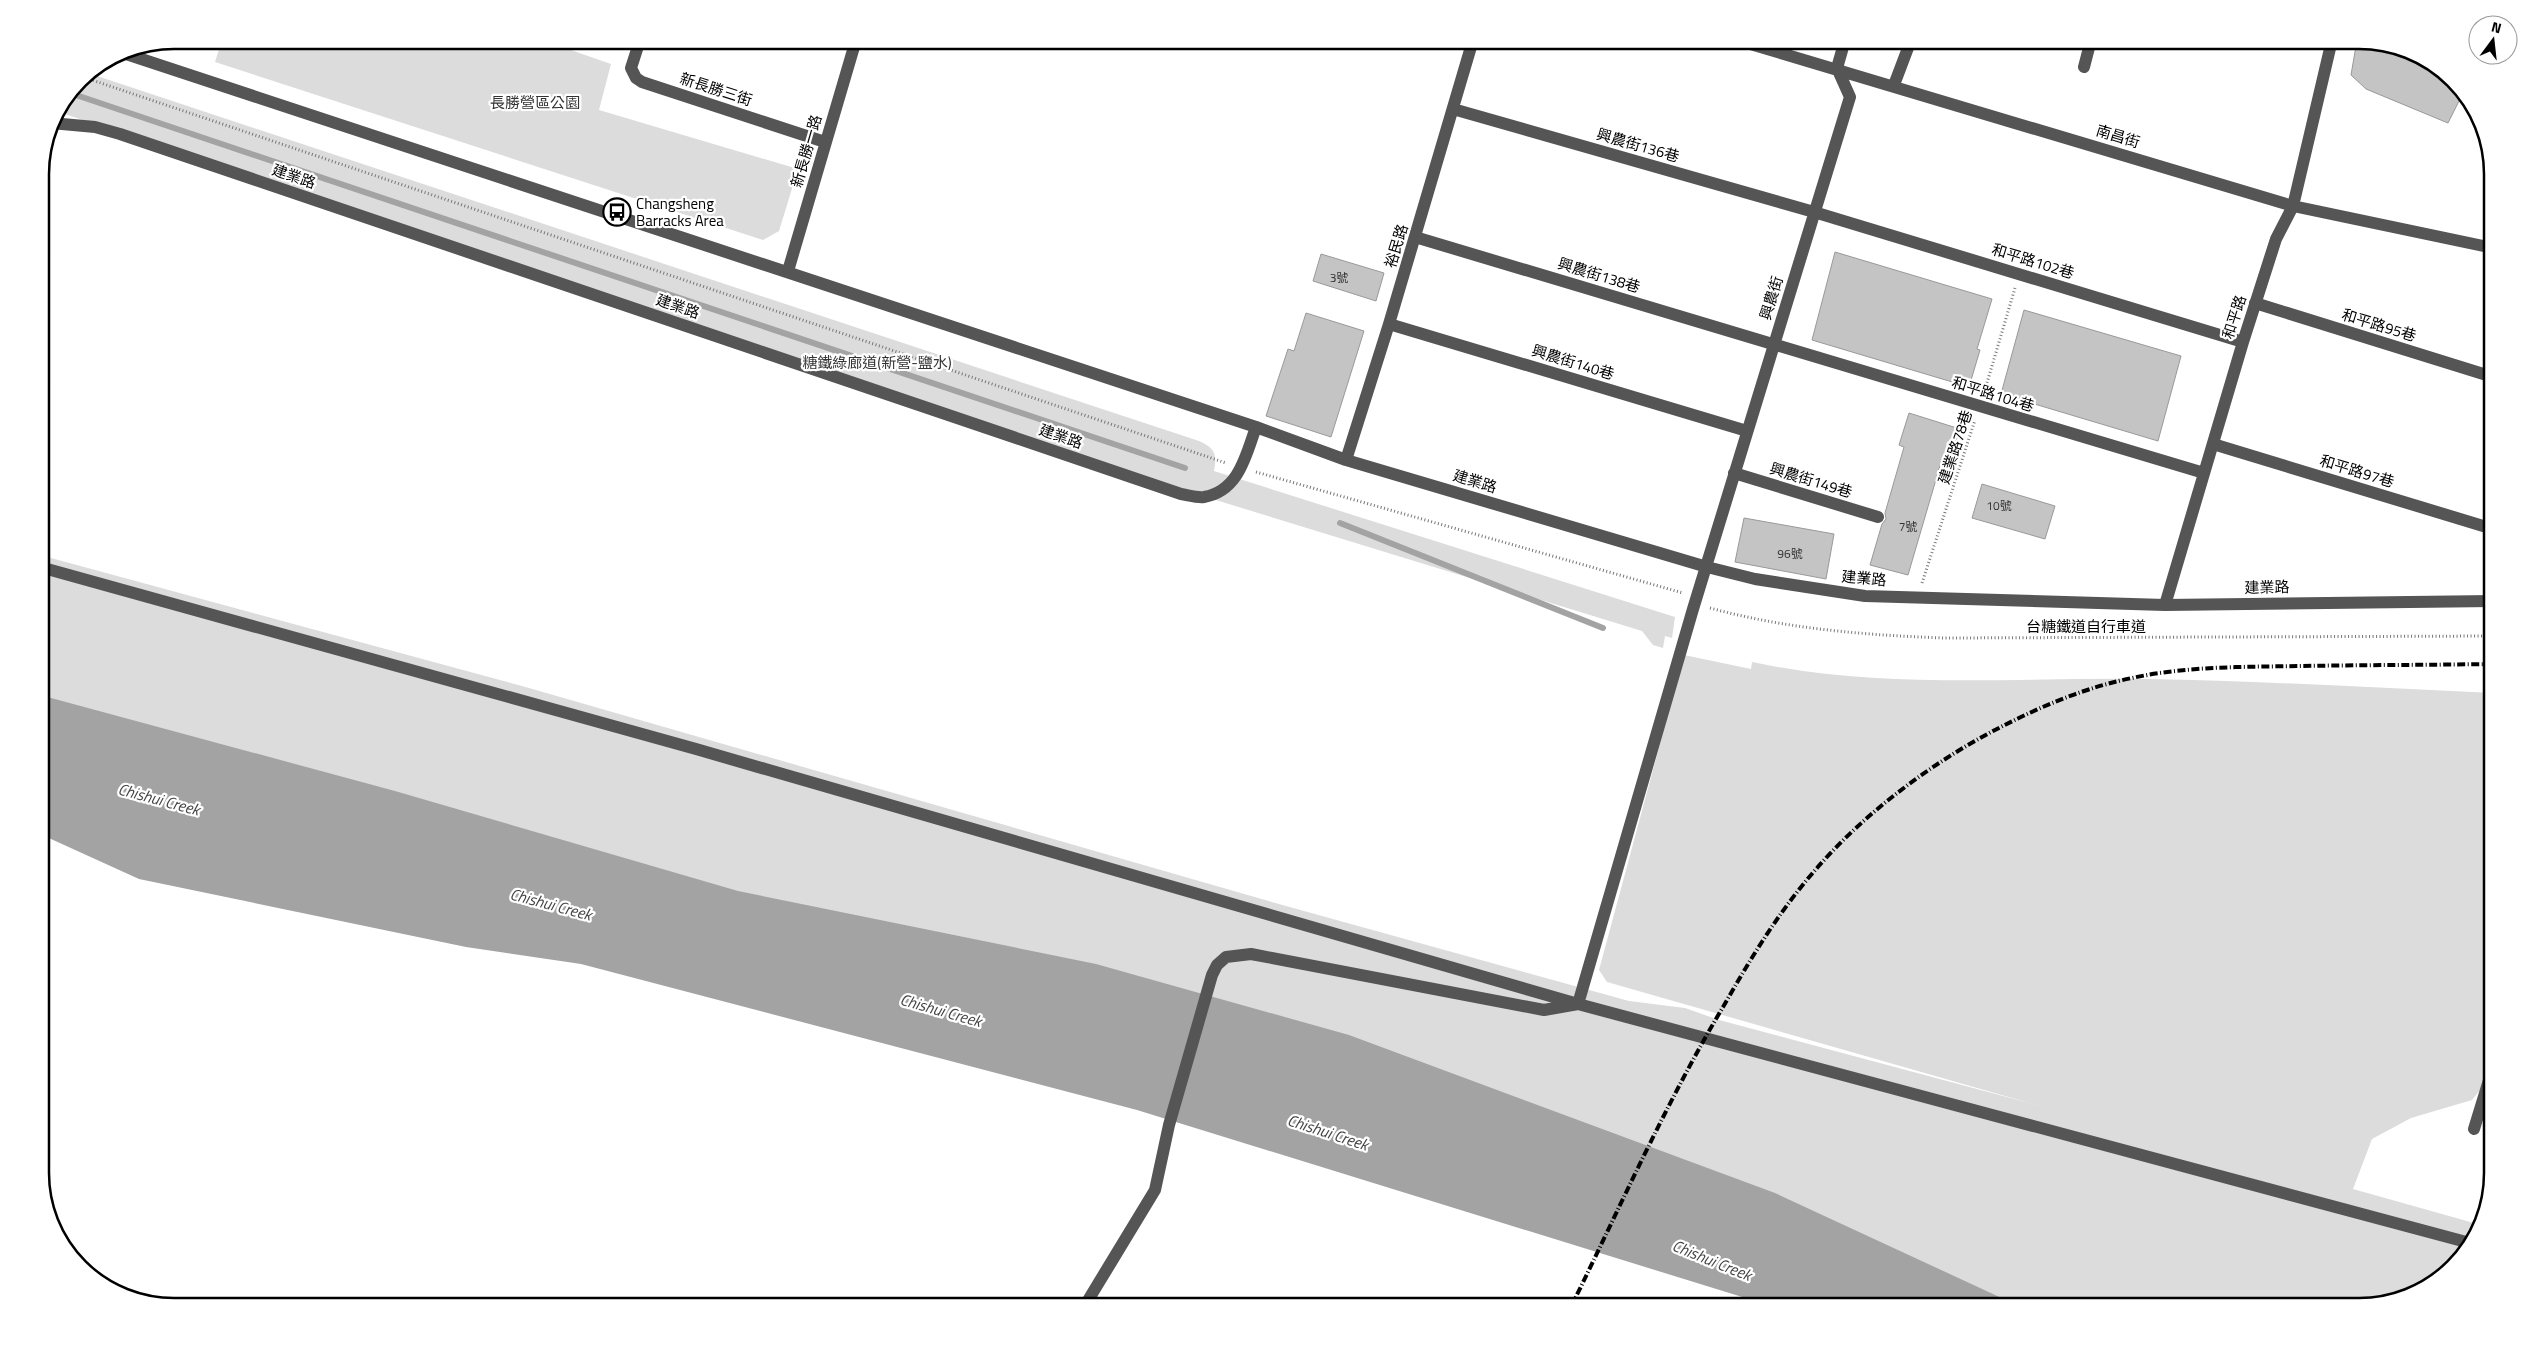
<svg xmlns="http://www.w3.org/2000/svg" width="2533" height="1347" viewBox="0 0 2533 1347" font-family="'Titillium Web','Noto Sans TC',sans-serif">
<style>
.green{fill:#dcdcdc}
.water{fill:#a3a3a3}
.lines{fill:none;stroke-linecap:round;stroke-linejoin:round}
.stream{stroke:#a3a3a3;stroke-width:6}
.building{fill:#c4c4c4;stroke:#999}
.path{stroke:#777;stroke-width:3;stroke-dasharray:1 2.5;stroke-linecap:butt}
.minor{stroke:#555;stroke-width:12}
.rail{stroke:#000;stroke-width:4;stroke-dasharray:8 2.5 1 2.5;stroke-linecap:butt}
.labels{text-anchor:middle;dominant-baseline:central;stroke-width:4.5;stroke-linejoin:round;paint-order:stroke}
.number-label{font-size:12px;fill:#313131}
.street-label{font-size:15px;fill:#000;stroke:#fff}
.park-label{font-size:15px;fill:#333;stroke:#fff}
.poi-label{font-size:15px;fill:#000;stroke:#fff;text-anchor:start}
.water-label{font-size:16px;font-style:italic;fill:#444;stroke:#fff}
.rim{fill:none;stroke:#000;stroke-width:2.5}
</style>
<rect width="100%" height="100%" fill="#fff"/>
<path class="green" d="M222,40H542L611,64L599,110L798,169L779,231L763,240L215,62Z
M88,73L1199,441C1215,448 1217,454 1214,471L1675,617L1672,638L1665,636L1663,648L1653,645L1642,631L1180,489L56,111L79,79Z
M40,555L529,688L1286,906L1629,1001L1685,1008L1719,1020L2037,1105L1607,982L1599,970L1684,655L1751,669L1752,662C1883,690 2016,677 2149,679C2263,681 2378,688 2493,693V1074L2472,1100L2411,1118L2372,1139L2353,1189L2481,1225L2479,1233L2433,1285L2360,1307H1946L40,712Z"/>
<path class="water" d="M40,695L395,791L738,891L1096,964L1349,1035L1775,1193L2021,1307H1766L1752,1300L1137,1110L581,964L466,947L139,879L40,834Z"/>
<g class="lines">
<path class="stream" d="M70,93L1185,468
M1340,523L1603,628"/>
</g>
<path class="building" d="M2357,40L2419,54L2463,93L2448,123L2366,89L2351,75Z
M1835,252L1992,299L1977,349L1980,350L1969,387L1812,340Z
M1321,254L1384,273L1376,301L1313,281Z
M2024,310L2181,356L2158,441L2001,394Z
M1306,313L1364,331L1331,437L1266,416L1288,349L1294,351Z
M1909,413L1960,429L1949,461L1942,459L1908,575L1870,565L1882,524L1886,519L1885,513L1904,447L1899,445Z
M1982,484L2055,506L2045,539L1972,518Z
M1744,518L1834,534L1826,579L1735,562Z"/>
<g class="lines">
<path class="path" d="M83,77L1226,463
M1984,393L2015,288
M1256,472L1683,593
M1922,583L1975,420
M1710,608C1787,629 1864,635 1944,638L2493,636"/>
<path class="minor" d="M640,40L631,68L636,78L642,82L825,142
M1737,40L2293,206L2493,248
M120,52L1256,427L1346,460L1707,567L1755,579L1865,596L2165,605L2493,601
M2084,67L2091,40
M1894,85L1911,40
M1453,109L1814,212L2243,342
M51,123L95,127L120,134L1181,494C1188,495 1197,498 1204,497C1239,491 1246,455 1256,427
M1415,237L2204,473
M788,271L856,40
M2255,303L2493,377
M1389,324L1747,431
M2213,444L2493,529
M1346,460L1389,324L1473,40
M1734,473L1878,517
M40,567L696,749L1578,1004L2470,1243
M2165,605L2243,342L2276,239L2293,206L2332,40
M2474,1129L2493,1067
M1084,1307L1155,1190L1169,1125L1212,975L1217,965L1226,957L1251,954L1544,1010L1578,1004L1693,609L1850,97L1837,68L1845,40"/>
<path class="rail" d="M1571,1307C1620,1207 1666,1103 1723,1007C1751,958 1779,911 1817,868C1865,813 1929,765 1993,731C2037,708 2083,688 2132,678C2187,666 2244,667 2300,666C2364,665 2428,665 2493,664"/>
</g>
<defs>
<g id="bus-ring" transform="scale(1.4375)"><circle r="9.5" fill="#fff" stroke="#000" stroke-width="1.5"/><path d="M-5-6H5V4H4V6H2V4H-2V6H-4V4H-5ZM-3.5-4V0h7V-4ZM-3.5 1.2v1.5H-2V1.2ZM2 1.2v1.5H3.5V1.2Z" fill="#000"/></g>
</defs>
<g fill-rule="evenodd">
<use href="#bus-ring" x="617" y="212"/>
</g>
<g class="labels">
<g class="number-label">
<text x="1339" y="277">3號</text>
<text x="1999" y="505">10號</text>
<text x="1908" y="526">7號</text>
<text x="1790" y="553">96號</text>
</g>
<g class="street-label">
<text transform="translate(716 89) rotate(18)">新長勝三街</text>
<text transform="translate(2118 136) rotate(17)">南昌街</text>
<text transform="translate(1638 145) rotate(16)">興農街136巷</text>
<text transform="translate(806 151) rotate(-74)">新長勝一路</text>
<text transform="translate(294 176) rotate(19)">建業路</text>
<text transform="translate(1396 246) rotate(-73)">裕民路</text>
<text transform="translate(2033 261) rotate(17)">和平路102巷</text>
<text transform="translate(1599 275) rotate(17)">興農街138巷</text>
<text transform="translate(1771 298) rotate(-73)">興農街</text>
<text transform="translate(678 306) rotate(19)">建業路</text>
<text transform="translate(2234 317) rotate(-72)">和平路</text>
<text transform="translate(2379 325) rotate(17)">和平路95巷</text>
<text transform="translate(1573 362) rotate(17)">興農街140巷</text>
<text transform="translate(1993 394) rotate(17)">和平路104巷</text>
<text transform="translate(1061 436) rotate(19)">建業路</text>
<text transform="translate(1955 447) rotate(-72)">建業路78巷</text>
<text transform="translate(2357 471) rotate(17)">和平路97巷</text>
<text transform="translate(1811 480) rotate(17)">興農街149巷</text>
<text transform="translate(1475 481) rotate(17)">建業路</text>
<text transform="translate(1864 578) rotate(5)">建業路</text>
<text transform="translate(2267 587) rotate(-1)">建業路</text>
<text x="2086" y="626">台糖鐵道自行車道</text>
</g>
<g class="park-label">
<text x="535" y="102">長勝營區公園</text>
<text x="877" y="362">糖鐵綠廊道(新營-鹽水)</text>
</g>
<g class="poi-label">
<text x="636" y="203">Changsheng<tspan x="636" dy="17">Barracks Area</tspan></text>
</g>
<g class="water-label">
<text transform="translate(159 799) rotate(15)">Chishui Creek</text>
<text transform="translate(551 904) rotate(15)">Chishui Creek</text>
<text transform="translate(941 1010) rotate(16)">Chishui Creek</text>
<text transform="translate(1328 1132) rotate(18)">Chishui Creek</text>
<text transform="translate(1712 1260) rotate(22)">Chishui Creek</text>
</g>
</g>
<path d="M0 0H2533V1347H0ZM174 49H2359A125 125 0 0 1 2484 174V1173A125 125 0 0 1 2359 1298H174A125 125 0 0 1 49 1173V174A125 125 0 0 1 174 49Z" fill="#fff" fill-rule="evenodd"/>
<path class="rim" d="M174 49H2359A125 125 0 0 1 2484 174V1173A125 125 0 0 1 2359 1298H174A125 125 0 0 1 49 1173V174A125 125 0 0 1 174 49Z"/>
<g transform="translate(2493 40) rotate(15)"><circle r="24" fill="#ffffff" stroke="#999999"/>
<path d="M0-4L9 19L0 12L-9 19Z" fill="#000000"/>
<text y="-8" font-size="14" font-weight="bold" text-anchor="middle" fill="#000000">N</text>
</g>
</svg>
